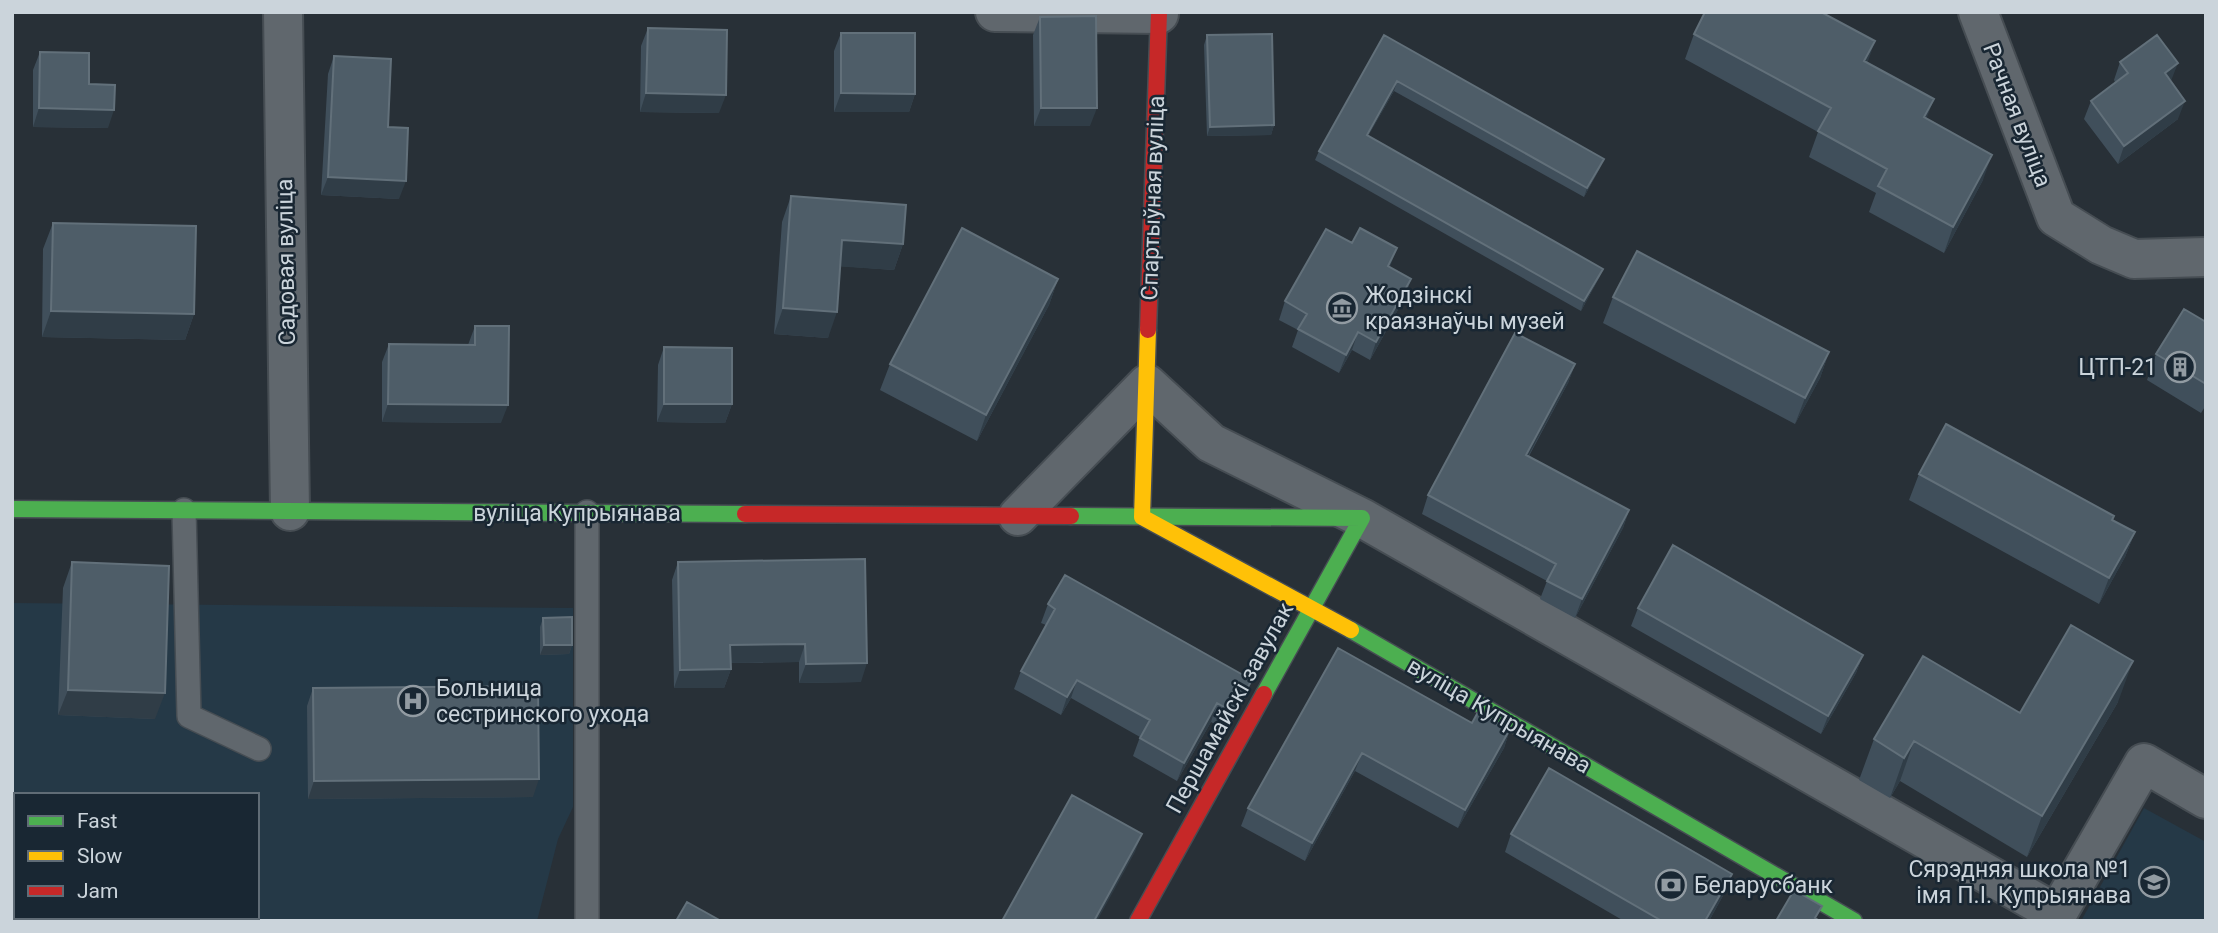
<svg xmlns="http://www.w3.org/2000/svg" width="2218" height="933" viewBox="0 0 2218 933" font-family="Roboto,sans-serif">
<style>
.built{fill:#253947;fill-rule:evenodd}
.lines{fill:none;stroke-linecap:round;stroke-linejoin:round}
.lane-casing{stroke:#464d53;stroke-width:26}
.street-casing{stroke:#464d53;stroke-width:42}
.fast-casing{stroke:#464d53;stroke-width:19}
.slow-casing{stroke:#464d53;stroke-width:19}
.jam-casing{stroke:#464d53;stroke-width:19}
.lane{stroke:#60676d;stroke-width:23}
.street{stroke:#60676d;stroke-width:38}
.fast{stroke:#4caf50;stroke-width:16}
.slow{stroke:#ffc107;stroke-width:16}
.jam{stroke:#c62828;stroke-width:16}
.wall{fill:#404f5b}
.shaded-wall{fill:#303d47}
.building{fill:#4e5d68;stroke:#62707a;stroke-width:2}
.labels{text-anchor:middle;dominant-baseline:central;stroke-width:5;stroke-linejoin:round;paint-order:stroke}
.street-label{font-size:23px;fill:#cbd4db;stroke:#192733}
.poi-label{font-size:23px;fill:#cbd4db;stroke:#192733;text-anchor:start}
</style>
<rect width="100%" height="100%" fill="#283037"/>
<path class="built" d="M12,603L573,608V807L558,839L537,921H12ZM16,795H257V917H16Z
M2144,808L2206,842V921H2081Z"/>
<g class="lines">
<g class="lane-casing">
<path id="lane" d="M184,510L189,716L259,749
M587,921V512"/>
</g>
<g class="street-casing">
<path id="street" d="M283,12L290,511
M995,12L1159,14
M1978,12L2056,217L2101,245L2134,259L2206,257
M1018,516L1147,384L1211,443L1362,518L2057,914
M2053,921L2144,763L2206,799"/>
</g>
<g class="fast-casing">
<path id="fast" d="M12,509L745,514
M1071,516L1362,518L1264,694
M1351,630L1854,921"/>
</g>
<g class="slow-casing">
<path id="slow" d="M1148,330L1142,517L1351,630"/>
</g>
<g class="jam-casing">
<path id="jam" d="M1148,330L1159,12
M745,514L1071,516
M1138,921L1264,694"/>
</g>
<use href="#lane" class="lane"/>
<use href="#street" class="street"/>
<use href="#fast" class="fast"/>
<use href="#slow" class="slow"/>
<use href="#jam" class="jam"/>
</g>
<path class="wall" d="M1040,17L1090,126H1034L1033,35Z
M648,28L719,113L640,112L641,46Z
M841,33L915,94L909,112H834V51Z
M1694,34L1867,63L1927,119L1983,180L1944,253L1869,212L1876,193L1809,157L1818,132L1685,59Z
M1207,35L1274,125L1271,135L1207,136L1204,45Z
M1384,35L1600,168L1584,197L1394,91L1368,136L1603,269L1599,278L1581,311L1315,160L1319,151Z
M40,52L89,84L108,128L33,127V70Z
M334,56L388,127L399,199L321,195L328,74Z
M2120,62L2171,81L2178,119L2118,164L2084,119L2091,101L2115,82L2114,80Z
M791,196L903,244L894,270L840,266L828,338L774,334L782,222Z
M53,223L194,314L185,340L42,337L43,249Z
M1390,267L1411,279L1405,297L1370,360L1352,350L1339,373L1292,347L1298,330L1279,320L1285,301Z
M1058,279L1049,305L977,441L880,390L890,364Z
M1613,297L1829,352L1820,378L1795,424L1603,323Z
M2206,322V405L2201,413L2147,380L2156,354Z
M475,326L501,423L382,422V362L389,344L468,345Z
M664,347L732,404L725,423L657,422L658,365Z
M1575,364L1568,383L1529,456L1629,510L1623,528L1575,618L1540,599L1547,581L1422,514L1428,495Z
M1919,474L2135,532L2125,557L2099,604L1909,500Z
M72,562L155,719L58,715L63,588Z
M678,562L861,682L799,683V662L731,663V669L724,688H674L672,580Z
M1048,604L1245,698L1227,731L1211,722L1177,781L1133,756L1140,737L1071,698L1061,715L1014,689L1021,671L1046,625L1041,623Z
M1638,608L1863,655L1856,673L1821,734L1631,626Z
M543,618L572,645L569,654L540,655V627Z
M1338,648L1472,723L1510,729L1504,748L1458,828L1355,771L1305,861L1241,826L1248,808Z
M313,688L533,797L308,799L307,706Z
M2118,702L2027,857L1900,781L1890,798L1859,780L1874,739L2020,713Z
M1511,834L1732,874L1725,892L1709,921H1624L1505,852Z"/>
<path class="shaded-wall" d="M1875,41L1866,67L1864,61Z
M2178,63L2171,81L2158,91L2165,73Z
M1397,81L1394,91L1363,145L1367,135Z
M646,93L726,95L719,113L640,112Z
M841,93L915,94L909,112H834Z
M1934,99L1924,125V117Z
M2185,101L2178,119L2118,164L2124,146Z
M39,108L114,110L108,128L33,127Z
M1041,108H1097L1090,126H1034Z
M1274,125L1271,135L1207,136L1210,127Z
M1992,155L1983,180L1944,253L1953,227Z
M1604,159L1600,168L1584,197L1587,188Z
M328,177L406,181L399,199L321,195Z
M842,240L903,244L894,270L833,266Z
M1397,248L1390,267L1388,266Z
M1603,269L1599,278L1581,311L1584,301Z
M1058,279L1049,305L977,441L986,415Z
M1411,279L1405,297L1370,360L1376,342Z
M783,308L837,312L828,338L774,334Z
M51,311L194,314L185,340L42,337Z
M1358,332L1352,350L1339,373L1346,355Z
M1829,352L1820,378L1795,424L1805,398Z
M1575,364L1568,383L1519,473L1526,455Z
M388,404L508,405L501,423L382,422Z
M664,404H732L725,423L657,422Z
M1629,510L1623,528L1575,618L1582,599Z
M2135,532L2125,557L2099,604L2109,578Z
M805,644L799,662L724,663L730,645Z
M544,645H572L569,654L540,655Z
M1863,655L1856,673L1821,734L1828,716Z
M2133,661L2118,702L2027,857L2042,816Z
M867,663L861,682L799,683L806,664Z
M731,669L724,688H674L680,670Z
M1077,680L1071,698L1061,715L1067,697Z
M1252,680L1245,698L1227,731L1233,712Z
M68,690L165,693L155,719L58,715Z
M1217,703L1211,722L1177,781L1184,763Z
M1510,729L1504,748L1458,828L1465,810Z
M1914,741L1900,781L1890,798L1904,758Z
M1362,753L1355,771L1305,861L1312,843Z
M539,779L533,797L308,799L314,781Z
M1142,834L1135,852L1097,921H1094Z
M1732,874L1725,892L1709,921H1705Z"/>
<path class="building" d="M1705,12H1821L1875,41L1864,61L1934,99L1924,117L1992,155L1953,227L1878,186L1887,169L1818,131L1831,108L1694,34Z
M1096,16L1097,108H1041L1040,17Z
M648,28L727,30L726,95L646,93Z
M841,33H915V94L841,93Z
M1272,34L1274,125L1210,127L1207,35Z
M1384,35L1604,159L1587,188L1397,81L1367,135L1603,269L1584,301L1319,151Z
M2157,35L2178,63L2165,73L2185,101L2124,146L2091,101L2128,73L2120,62Z
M40,52L89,53V84L115,85L114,110L39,108Z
M334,56L391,59L388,127L408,128L406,181L328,177Z
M791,196L906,205L903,244L842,240L837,312L783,308Z
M53,223L196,226L194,314L51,311Z
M962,228L1058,279L986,415L890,364Z
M1360,228L1397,248L1388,266L1411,279L1376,342L1358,332L1346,355L1298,329L1307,314L1285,301L1326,229L1352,243Z
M1637,251L1829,352L1805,398L1613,297Z
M2184,309L2206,322V384L2156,354Z
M475,326H509L508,405L388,404L389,344L475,345Z
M1515,333L1575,364L1526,455L1629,510L1582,599L1547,581L1556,564L1428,495Z
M664,347L732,348V404H664Z
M1946,424L2114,516L2112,520L2135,532L2109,578L1919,474Z
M1673,545L1863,655L1828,716L1638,608Z
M865,559L867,663L806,664L805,644L730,645L731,669L680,670L678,562Z
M72,562L169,566L165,693L68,690Z
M1065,575L1252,680L1233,712L1217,703L1184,763L1140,738L1150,720L1077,680L1067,697L1021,671L1055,609L1048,604Z
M572,617V645H544L543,618Z
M2071,625L2133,661L2042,816L1914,741L1904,758L1874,739L1923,656L2020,713Z
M1338,648L1472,723L1478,712L1510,729L1465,810L1362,753L1312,843L1248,808Z
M538,686L539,779L314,781L313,688Z
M1549,768L1732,874L1705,921H1662L1511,834Z
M1072,795L1142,834L1094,921H1002Z
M1794,890L1822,906L1815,918L1820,921H1776Z
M687,902L721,921H676Z"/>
<defs>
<g id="museum-ring" transform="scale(1.575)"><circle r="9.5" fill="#192733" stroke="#929ba2" stroke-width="1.5"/><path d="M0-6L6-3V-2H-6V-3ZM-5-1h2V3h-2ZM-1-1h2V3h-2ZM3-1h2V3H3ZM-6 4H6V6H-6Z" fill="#929ba2"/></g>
<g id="building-ring" transform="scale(1.575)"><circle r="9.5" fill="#192733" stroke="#929ba2" stroke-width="1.5"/><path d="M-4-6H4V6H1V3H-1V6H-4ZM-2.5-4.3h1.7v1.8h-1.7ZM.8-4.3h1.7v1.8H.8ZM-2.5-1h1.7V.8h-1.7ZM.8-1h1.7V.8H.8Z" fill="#929ba2"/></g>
<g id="hospital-ring" transform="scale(1.575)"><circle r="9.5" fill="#192733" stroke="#929ba2" stroke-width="1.5"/><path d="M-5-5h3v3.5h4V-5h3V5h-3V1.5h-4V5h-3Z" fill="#929ba2"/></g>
<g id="school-ring" transform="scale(1.575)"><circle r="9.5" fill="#192733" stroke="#929ba2" stroke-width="1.5"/><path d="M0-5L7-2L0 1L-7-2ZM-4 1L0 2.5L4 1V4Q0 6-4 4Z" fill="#929ba2"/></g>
<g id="bank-ring" transform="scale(1.575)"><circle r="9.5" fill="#192733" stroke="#929ba2" stroke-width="1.5"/><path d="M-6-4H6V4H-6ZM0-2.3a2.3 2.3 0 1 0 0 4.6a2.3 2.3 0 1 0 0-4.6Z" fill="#929ba2"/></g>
</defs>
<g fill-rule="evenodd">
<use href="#museum-ring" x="1342" y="308"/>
<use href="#building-ring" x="2180" y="367"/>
<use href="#hospital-ring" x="413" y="701"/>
<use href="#school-ring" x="2154" y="882"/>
<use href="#bank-ring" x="1671" y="885"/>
</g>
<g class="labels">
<g class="street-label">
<text transform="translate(2017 115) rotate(69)">Рачная вуліца</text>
<text transform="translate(1153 198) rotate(-88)">Спартыўная вуліца</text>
<text transform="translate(286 262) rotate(-91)">Садовая вуліца</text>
<text x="577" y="513">вуліца Купрыянава</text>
<text transform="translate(1230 708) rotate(-61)">Першамайскі завулак</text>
<text transform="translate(1499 716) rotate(30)">вуліца Купрыянава</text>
</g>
<g class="poi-label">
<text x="1365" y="295">Жодзінскі<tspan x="1365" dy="26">краязнаўчы музей</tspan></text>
<text x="2157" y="367" text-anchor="end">ЦТП-21</text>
<text x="436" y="688">Больница<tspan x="436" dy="26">сестринского ухода</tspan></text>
<text x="2131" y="869" text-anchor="end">Сярэдняя школа №1<tspan x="2131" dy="26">імя П.І. Купрыянава</tspan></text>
<text x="1694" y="885">Беларусбанк</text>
</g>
</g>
<rect width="2218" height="933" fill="none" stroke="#cbd4db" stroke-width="28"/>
<rect x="14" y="793" width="245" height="126" fill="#192733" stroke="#606c76" stroke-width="2"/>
<rect x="28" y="816" width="35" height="10" fill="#4caf50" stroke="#606c76" stroke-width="2"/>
<text x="77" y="828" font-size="21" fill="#cbd4db">Fast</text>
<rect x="28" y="851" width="35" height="10" fill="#ffc107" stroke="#606c76" stroke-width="2"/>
<text x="77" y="863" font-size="21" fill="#cbd4db">Slow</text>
<rect x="28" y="886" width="35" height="10" fill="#c62828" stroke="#606c76" stroke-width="2"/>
<text x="77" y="898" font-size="21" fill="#cbd4db">Jam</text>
</svg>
